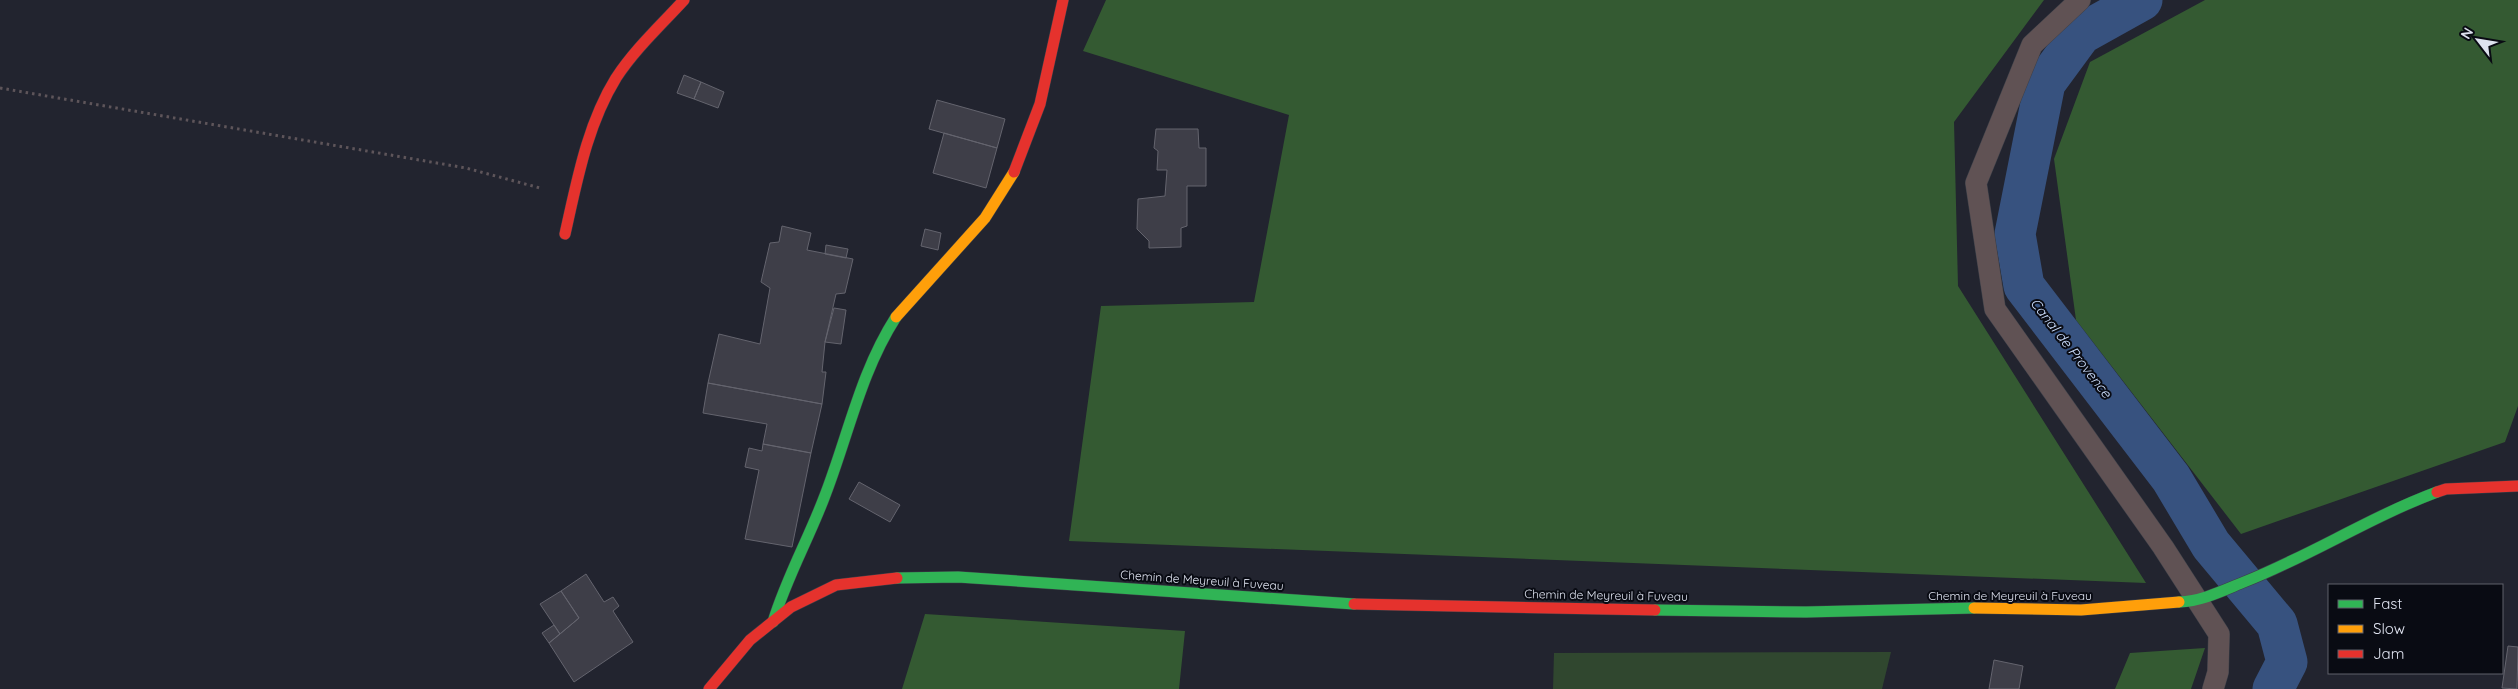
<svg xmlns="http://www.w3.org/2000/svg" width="2518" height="689" viewBox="0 0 2518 689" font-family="Quicksand,sans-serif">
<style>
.green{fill:#30472f}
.forest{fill:#345a32}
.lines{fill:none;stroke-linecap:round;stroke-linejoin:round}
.canal{stroke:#37527f;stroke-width:41}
.building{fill:#3e3e48;stroke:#64646e}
.lane-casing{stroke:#3d4049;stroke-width:22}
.fast-casing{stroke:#3d4049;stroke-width:12}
.slow-casing{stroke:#3d4049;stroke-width:12}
.jam-casing{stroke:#3d4049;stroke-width:12}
.path{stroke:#5e555a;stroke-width:3;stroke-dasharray:2.5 4;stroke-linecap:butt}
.lane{stroke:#605254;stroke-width:21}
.fast{stroke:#30b455;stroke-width:11}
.slow{stroke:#ff9f0a;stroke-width:11}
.jam{stroke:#e5322d;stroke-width:11}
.labels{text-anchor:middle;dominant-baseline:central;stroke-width:4;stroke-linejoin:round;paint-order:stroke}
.street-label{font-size:12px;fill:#dfe3f0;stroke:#090b13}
.water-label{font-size:14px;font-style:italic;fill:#cbddfc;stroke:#090b13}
</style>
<rect width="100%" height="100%" fill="#22242f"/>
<path class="green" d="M1891,652L1882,689H1553L1554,653Z"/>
<path class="forest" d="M1106,0H2044L1954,122L1958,286L2146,583L1069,541L1101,306L1254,302L1289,115L1083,51Z
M2205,0H2518V406L2505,442L2241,534L2076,320L2054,159L2090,62Z
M925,614L1185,631L1179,689H902Z
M2205,648L2191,689H2115L2130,653Z"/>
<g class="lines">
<path class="canal" d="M2142,0L2081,34L2045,83L2015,234L2024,286L2171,478L2211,545L2277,624L2287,662L2273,689"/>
</g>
<path class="building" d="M684,75L701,82L694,99L677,93Z
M701,82L724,92L718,108L694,99Z
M937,100L1005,119L997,148L929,129Z
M1156,129H1198L1199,148H1206V186H1187V226L1181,228V247L1149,248V241L1137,229L1138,199L1165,196L1167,170H1157L1158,151L1154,148Z
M944,133L997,148L986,188L933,173Z
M782,226L811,233L807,250L853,259L845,293L836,294L825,342L822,372H826L822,404L708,383L719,334L760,344L770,288L761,282L770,243L779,242Z
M925,229L941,233L938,250L921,246Z
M826,245L848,249L846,258L825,254Z
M834,308L846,310L841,344L825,342Z
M708,383L822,404L811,453L763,444L767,424L703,413Z
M763,444L811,453L792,547L745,539L759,470L745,467L749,448L762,451Z
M859,482L900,505L890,522L849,499Z
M586,574L604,602L613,597L619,606L613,611L633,642L574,682L549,643L579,618L561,591Z
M561,591L579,618L560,634L540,604Z
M554,625L560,634L549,643L542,633Z
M2508,646L2518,647L2517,689L2502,688Z
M1994,660L2023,666L2019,689H1989Z"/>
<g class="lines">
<g class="lane-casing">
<path id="lane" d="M2080,0L2032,45L1976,183L1995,309L2163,547L2219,634L2218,672L2213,689"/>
</g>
<g class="fast-casing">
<path id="fast" d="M897,578L958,577L1354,604
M2179,602C2202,601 2222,591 2244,582C2310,556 2370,517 2437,492
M1655,610L1806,612L1974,608
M773,622C786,579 808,540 824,498C848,437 860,373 896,317"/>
</g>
<g class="slow-casing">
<path id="slow" d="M896,317L985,218L1014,172
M1974,608L2081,610L2179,602"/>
</g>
<g class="jam-casing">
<path id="jam" d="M1014,172L1040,104L1063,0
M565,234C577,181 587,125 616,78C635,49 661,25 684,0
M2437,492L2446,489L2518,486
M1354,604L1655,610
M709,689L750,640L791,607L836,585L897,578"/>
</g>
<path class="path" d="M0,88L466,168L540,188"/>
<use href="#lane" class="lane"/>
<use href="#fast" class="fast"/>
<use href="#slow" class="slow"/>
<use href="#jam" class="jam"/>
</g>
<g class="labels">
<g class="street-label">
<text transform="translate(1202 580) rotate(4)">Chemin de Meyreuil à Fuveau</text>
<text transform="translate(1606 595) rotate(1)">Chemin de Meyreuil à Fuveau</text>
<text x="2010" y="595">Chemin de Meyreuil à Fuveau</text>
</g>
<g class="water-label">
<text transform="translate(2071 348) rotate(52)">Canal de Provence</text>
</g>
</g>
<rect x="2328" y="584" width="175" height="90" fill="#090b13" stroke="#5f616b"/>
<rect x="2338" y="600" width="25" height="8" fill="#30b455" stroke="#5f616b"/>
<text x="2373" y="609" font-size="15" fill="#dfe3f0">Fast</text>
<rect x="2338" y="625" width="25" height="8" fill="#ff9f0a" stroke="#5f616b"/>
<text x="2373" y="634" font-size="15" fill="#dfe3f0">Slow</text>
<rect x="2338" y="650" width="25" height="8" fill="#e5322d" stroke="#5f616b"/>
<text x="2373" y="659" font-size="15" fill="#dfe3f0">Jam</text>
<g transform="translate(2478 40) rotate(301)" stroke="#090b13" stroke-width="4" paint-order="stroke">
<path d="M0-4L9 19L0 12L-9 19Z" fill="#dfe3f0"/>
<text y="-8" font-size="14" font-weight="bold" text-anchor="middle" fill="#dfe3f0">N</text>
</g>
</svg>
